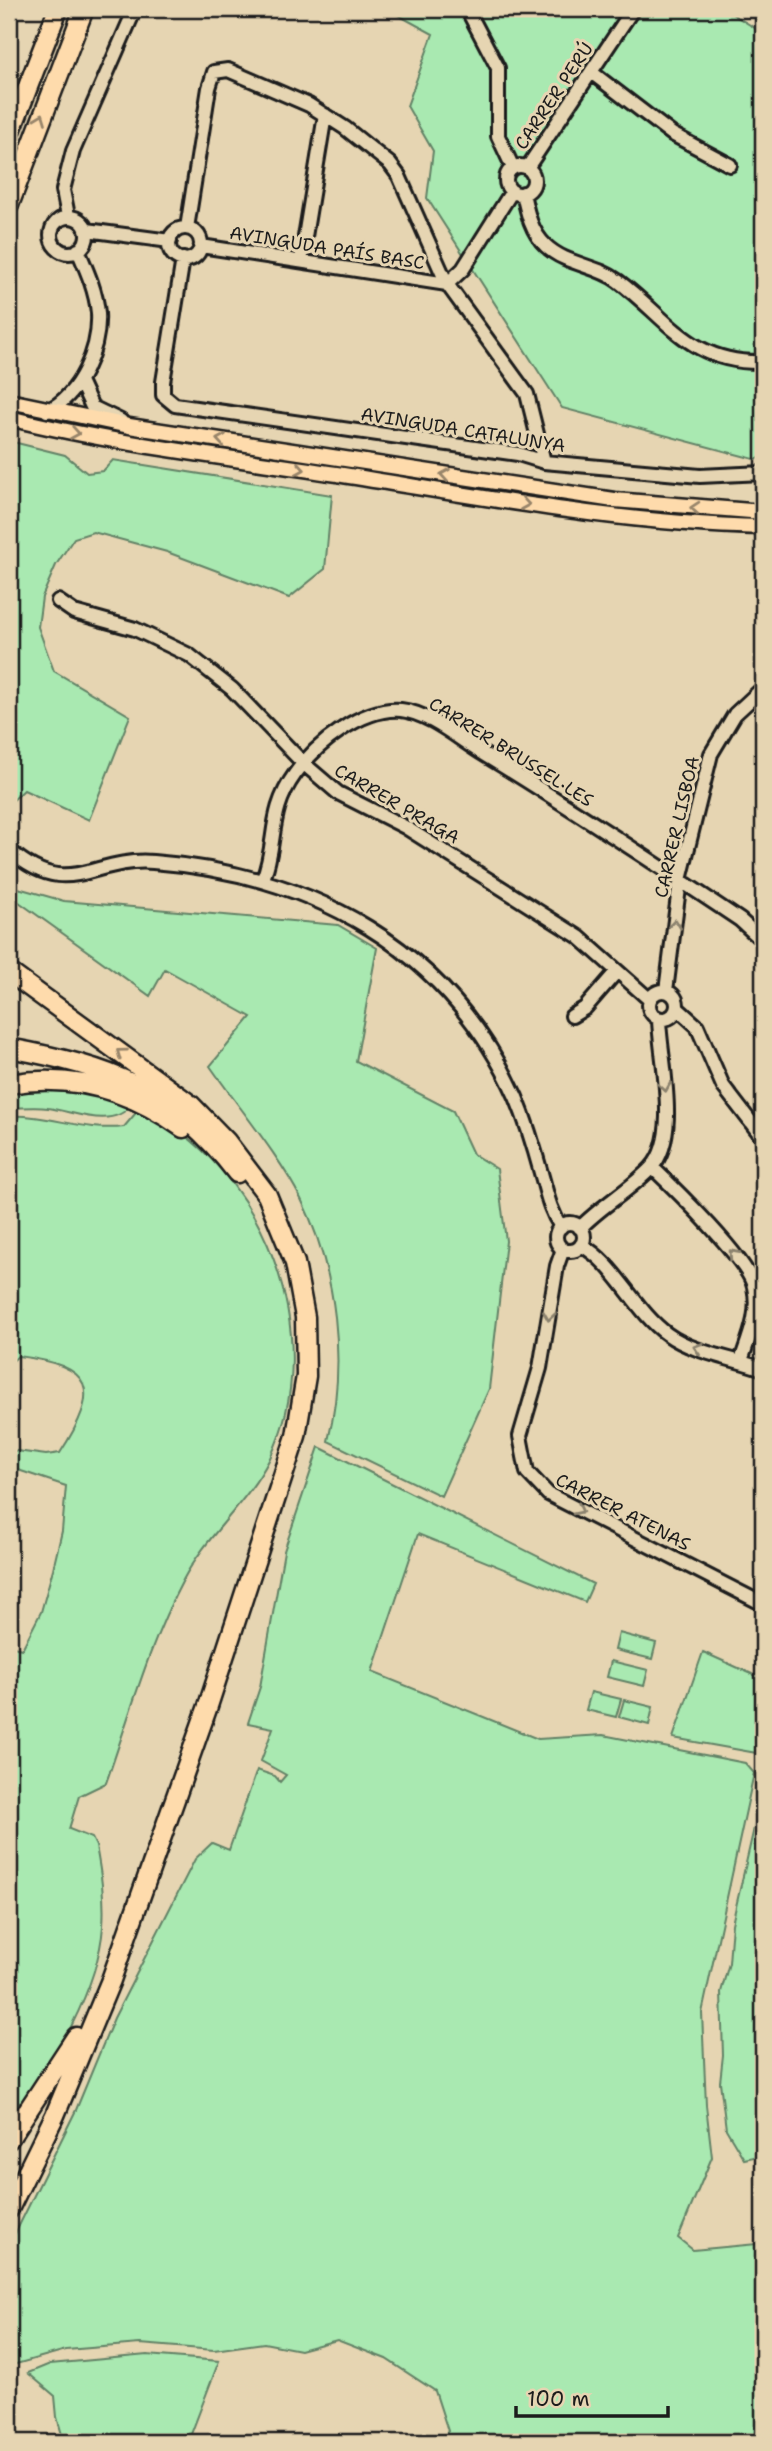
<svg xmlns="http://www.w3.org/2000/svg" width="772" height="2451" viewBox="0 0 772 2451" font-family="'Shantell Sans',sans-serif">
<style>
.green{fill:#a9e9b1;stroke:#628266;stroke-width:2}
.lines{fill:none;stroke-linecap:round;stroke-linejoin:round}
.minor-casing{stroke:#1c1c1c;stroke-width:18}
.major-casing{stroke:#1c1c1c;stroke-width:19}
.highway-casing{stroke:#1c1c1c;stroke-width:23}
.minor{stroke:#e6d5b2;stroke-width:12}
.major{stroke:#fedbac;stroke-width:14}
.highway{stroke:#fedbac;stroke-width:18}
.oneway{stroke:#98856b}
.oneway2{stroke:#8b826e}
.labels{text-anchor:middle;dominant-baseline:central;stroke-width:6;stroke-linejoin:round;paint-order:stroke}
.street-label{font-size:18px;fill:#1c1c1c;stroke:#e6d5b2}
</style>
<rect width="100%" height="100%" fill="#e6d5b2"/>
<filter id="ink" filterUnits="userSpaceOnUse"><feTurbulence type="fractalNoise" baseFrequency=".0143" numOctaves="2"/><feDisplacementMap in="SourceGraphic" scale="14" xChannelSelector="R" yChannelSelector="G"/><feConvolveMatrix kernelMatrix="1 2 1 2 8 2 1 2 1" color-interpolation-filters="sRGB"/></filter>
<g filter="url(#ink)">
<path class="green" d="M387,9H724L763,33V458L754,459L562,408L427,198L433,151L407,106L433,34Z
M9,441L65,455L87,473L103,471L113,460L332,495L325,569L289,598L167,552L93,532L74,538L56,565L42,597L38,627L54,671L130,716L89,820L24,790L9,804Z
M18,888L64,901L338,925L377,948L356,1061L453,1111L473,1154L497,1169L506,1241L489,1389L441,1496L328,1441C347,1363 337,1272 301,1199C278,1154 239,1108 210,1066L251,1017L165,969L150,996L12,897Z
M35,1090C69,1091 99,1094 131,1105C112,1130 73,1111 48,1108C35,1106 21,1108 9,1108V1093Z
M140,1108C263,1164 330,1337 269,1460C246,1504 206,1536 183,1580C149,1644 130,1715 106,1783L79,1796L69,1829L92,1838L96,1846C101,1873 105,1899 103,1926C98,1996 46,2072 9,2130V1646L22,1649L41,1612L53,1569L62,1531L66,1486L9,1467V1450L46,1455L60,1453C102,1388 94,1366 18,1356L9,1364V1116C48,1114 85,1132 124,1127Z
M319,1447L593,1584L585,1602L418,1534L372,1672L538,1739L603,1735L745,1763L754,1773L702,2013L706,2105L712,2157L678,2238L693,2250L757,2244L763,2247V2442H440L448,2431L435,2391L386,2359L337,2340L300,2350L264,2343L214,2350L140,2344L66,2350L9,2366V2246L76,2110L114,2018L195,1859L212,1843L229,1850L257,1770L275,1776L280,1782L286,1775L261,1761L273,1728L248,1723L260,1687L284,1551Z
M619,1633L656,1643L652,1659L615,1650Z
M703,1652L763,1679L762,1754L673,1738Z
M611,1661L648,1670L644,1686L607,1677Z
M591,1692L621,1699L616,1717L586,1710Z
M624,1700L653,1707L649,1725L619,1717Z
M763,1789V2155L744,2159L726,2129L724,2113L720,2082L723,2055L721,1992L729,1963L732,1924Z
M147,2355L219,2361L188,2442H64L57,2417L55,2396L28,2373L50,2364Z"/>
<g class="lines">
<g class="minor-casing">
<path id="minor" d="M467,9L498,68V136L513,168
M762,9H763
M591,72L672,134L730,165
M506 180a14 14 0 1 1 28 0a14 14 0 1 1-28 0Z
M527,168L633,9
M523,193C527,212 531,232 546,246C566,265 597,265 618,281C669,319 690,364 763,362
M68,216L63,190L73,151L135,9
M51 235a18 18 0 1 1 36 0a18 18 0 1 1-36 0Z
M187,228L209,88L214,72L228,70L309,105L345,128L390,164L399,176L447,284L527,394L544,462
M169 244a16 16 0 1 1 32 0a16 16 0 1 1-32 0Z
M87,230L170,241
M201,246L447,284L463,269L512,191
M183,259L163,382V395L175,405L518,454L544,462L700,476L763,473
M301,261L325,115
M80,381L92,407L121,421
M47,411C80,395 100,349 98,313C96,291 87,271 78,250
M58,601L74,612L135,629L189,655L232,689L303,763L338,793L405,827L579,937L650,1000
M9,850C69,902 91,857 153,862C312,874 448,947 516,1097C526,1121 534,1147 541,1173C547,1193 549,1209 561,1227
M263,879C278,841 267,813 295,774C316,744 362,707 401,710C430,713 460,740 485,755C572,808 656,864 740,920L763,941
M649 1005a14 14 0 1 1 28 0a14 14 0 1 1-28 0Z
M666,991L680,880L711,754L735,714L763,688
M677,1008L697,1026L723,1086L763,1138
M572,1016L585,1008L617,971
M652,1167C674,1188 749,1261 754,1287C760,1313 749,1337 741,1361
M556 1237a14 14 0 1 1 28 0a14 14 0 1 1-28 0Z
M580,1228C601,1206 630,1190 651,1168C681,1136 660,1059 659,1019
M581,1245C615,1263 635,1311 667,1334C693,1353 733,1358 763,1369
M563,1249L557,1266L540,1368L520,1436L527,1472L548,1494L763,1604"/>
</g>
<g class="major-casing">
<path id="major" d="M9,401L129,426L614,500L763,512
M9,418C118,445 232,458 343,475C482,497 622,524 763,527"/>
</g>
<g class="highway-casing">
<path id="highway" d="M9,136L58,9
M9,205L84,9
M9,972L191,1105L226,1141L267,1195L295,1263L305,1317L306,1376L296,1436L208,1706L111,1980L55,2115L9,2209
M9,1048C111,1067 172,1088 237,1173
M9,1084C73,1073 130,1090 183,1128
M9,2139L76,2037"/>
</g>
<use href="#minor" class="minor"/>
<use href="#major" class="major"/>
<use href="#highway" class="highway"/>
</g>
<defs><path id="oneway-chevron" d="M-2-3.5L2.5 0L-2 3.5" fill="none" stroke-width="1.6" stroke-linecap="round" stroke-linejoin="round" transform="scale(1.75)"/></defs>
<g class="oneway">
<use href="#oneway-chevron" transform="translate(41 118) rotate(-69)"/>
<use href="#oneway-chevron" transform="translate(75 433) rotate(10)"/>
<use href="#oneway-chevron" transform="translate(221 440) rotate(-171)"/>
<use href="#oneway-chevron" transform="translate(300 469) rotate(9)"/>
<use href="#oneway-chevron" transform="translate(445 475) rotate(-171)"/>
<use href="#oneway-chevron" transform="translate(525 504) rotate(9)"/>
<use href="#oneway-chevron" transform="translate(695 508) rotate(-176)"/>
<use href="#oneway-chevron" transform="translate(121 1053) rotate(-144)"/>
</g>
<g class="oneway2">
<use href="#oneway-chevron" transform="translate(675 924) rotate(-83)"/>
<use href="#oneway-chevron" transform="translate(665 1087) rotate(81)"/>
<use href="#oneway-chevron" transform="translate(733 1254) rotate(-132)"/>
<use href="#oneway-chevron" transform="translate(549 1316) rotate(98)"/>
<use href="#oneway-chevron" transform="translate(698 1348) rotate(-163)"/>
<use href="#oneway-chevron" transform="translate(579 1510) rotate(27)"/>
</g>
</g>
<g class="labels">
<g class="street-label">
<text transform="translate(554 96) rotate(-56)">CARRER PERÚ</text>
<text transform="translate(327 248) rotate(9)">AVINGUDA PAÍS BASC</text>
<text transform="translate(463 430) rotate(9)">AVINGUDA CATALUNYA</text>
<text transform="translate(511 752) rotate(32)">CARRER BRUSSEL·LES</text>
<text transform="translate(397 804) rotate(30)">CARRER PRAGA</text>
<text transform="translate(677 827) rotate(-77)">CARRER LISBOA</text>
<text transform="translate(623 1512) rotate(27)">CARRER ATENAS</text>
</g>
</g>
<rect width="772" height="2451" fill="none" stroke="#e6d5b2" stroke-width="35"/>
<rect x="18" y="18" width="737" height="2416" fill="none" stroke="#1c1c1c" stroke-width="2.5" filter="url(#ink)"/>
<path d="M516 2406v10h152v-10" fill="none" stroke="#1c1c1c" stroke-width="3.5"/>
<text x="527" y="2406" font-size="21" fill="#1c1c1c" stroke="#e6d5b2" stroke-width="5" paint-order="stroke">100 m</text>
</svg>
